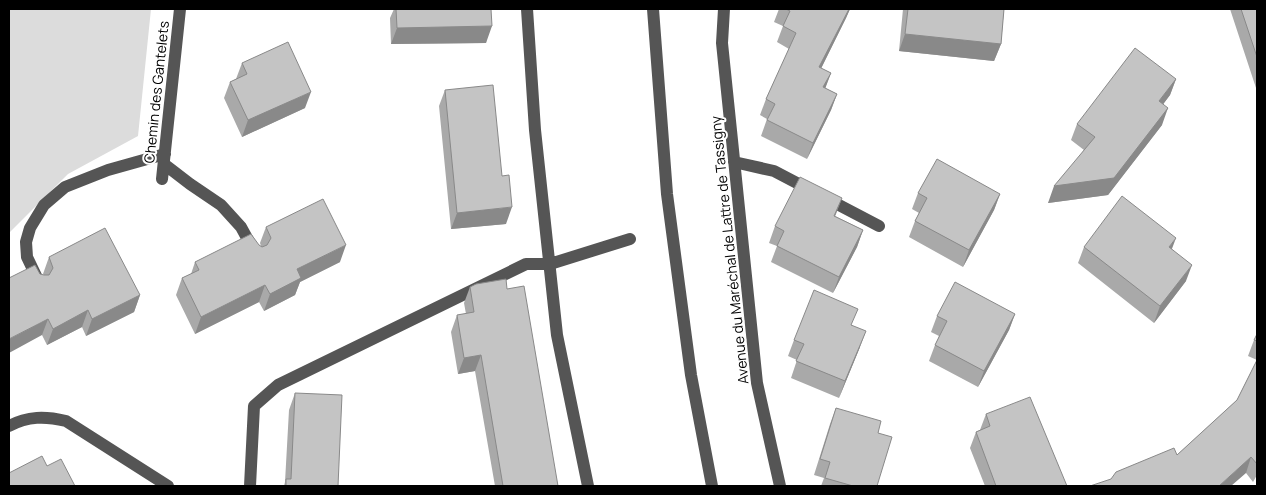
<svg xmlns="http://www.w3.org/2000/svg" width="1266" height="495" viewBox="0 0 1266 495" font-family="Manrope,sans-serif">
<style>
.green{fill:#dcdcdc}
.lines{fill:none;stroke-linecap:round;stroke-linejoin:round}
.minor{stroke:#555;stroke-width:12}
.wall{fill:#a9a9a9}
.shaded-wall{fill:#898989}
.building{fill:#c4c4c4;stroke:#898989}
.labels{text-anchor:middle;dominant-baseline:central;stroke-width:4;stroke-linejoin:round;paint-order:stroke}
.street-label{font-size:14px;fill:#000;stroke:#fff}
</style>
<rect width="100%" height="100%" fill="#fff"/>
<path class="green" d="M9,9H151L138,136L68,174L9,233Z"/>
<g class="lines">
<path class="minor" d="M527,9L535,130L557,335L588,486
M653,9L667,194L691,375L712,486
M724,9L722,43L757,383L780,486
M734,162L774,171L879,226
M164,164L190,184L221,205L241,227L254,251
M162,179L180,9
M38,280L27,257L26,242L30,228L44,205L65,187L108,170L165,154
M9,426C28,416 45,416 66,421L168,486
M250,486L254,406L278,385L526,264H550L630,239"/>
</g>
<path class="wall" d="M394,9H491L486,43L391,44L390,18Z
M779,9H850L846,18L821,68L831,73L825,88L837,94L831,110L807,159L761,136L767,119L760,115L766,99L789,49L777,42L783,26L774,22Z
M903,9H1004L1001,44L994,61L899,51Z
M1230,9H1257V91Z
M242,63L305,108L242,137L224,98L230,82L236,79Z
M1176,79L1170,95L1163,104L1162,125L1108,195L1048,203L1084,150L1071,140L1077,124Z
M445,90L506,224L451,229L439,106Z
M918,193L1000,194L994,210L963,267L909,237L915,221L919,213L912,209Z
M835,216L863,230L857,247L833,293L771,262L777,246L769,243L775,226Z
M266,227L340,262L300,282L295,295L264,311L259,302L195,334L176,295L182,278L191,274L195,262L259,245L261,246L260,243Z
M1084,247L1172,249L1186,281L1154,323L1078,263Z
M49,257L140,295L134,312L86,336L82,327L47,345L42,335L40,274L44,275L43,274Z
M470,287L507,289L558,486H495L475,371L458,374L451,332L457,315L466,314L464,303Z
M1015,314L1009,330L978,387L929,361L935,345L939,336L931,332L937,316Z
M852,325L860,347L839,398L791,378L797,360L788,356L794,340Z
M1257,334V360L1248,356L1254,340Z
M1257,360V475L1253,482L1246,473L1177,455L1237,400Z
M295,393L338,486H284L285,482L289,410Z
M836,408L878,433L877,486H821L824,478L814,475L830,424Z
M986,414L1067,486H985L970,448L976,432L980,430Z"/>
<path class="shaded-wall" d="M849,9H850L846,18L814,83L819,67Z
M492,26L486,43L391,44L397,28Z
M905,34L1001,44L994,61L899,51Z
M831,73L825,89L823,87Z
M1176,79L1170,95L1153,118L1159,101Z
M311,92L305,108L242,137L248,120Z
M837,94L831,110L807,159L813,143Z
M1168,108L1162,125L1108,195L1048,203L1054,186Z
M1000,194L994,210L963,267L969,250Z
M842,198L836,214L828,232L834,216Z
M512,207L506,224L451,229L457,213Z
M863,230L857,247L833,293L839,277Z
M1176,238L1170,254L1169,247Z
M346,245L340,262L300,282L295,295L264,311L270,294L297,269Z
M1192,265L1186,281L1154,323L1160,306Z
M265,285L259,302L195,334L201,317Z
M140,295L134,312L86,336L92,319Z
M88,310L82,327L47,345L53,329Z
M1015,314L1009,330L978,387L984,371Z
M48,319L42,335L9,353V339Z
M866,331L860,347L839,398L845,381Z
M481,355L475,371L458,374L464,358Z
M1251,457L1246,473L1231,486H1219Z"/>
<path class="building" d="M396,9H491L492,26L397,28Z
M786,9H849L819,67L831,73L823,87L837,94L813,143L767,120L775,104L766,99L796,33L783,26L790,11Z
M908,9H1004L1001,44L905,34Z
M1241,9H1257V57Z
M288,42L311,92L248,120L230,82L247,74L242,63Z
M1135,48L1176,79L1159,101L1168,108L1114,178L1054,186L1095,137L1077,124Z
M493,85L502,176L509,175L512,207L457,213L445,90Z
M937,159L1000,194L969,250L915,221L927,198L918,193Z
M800,177L842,198L834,216L863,230L839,277L777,246L784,231L775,226Z
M1122,196L1176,238L1169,247L1192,265L1160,306L1084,247Z
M323,199L346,245L297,269L301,278L270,294L265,285L201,317L182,278L199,270L195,262L251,234L259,245L262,247L267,245L271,238L266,227Z
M105,228L140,295L92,319L88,310L53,329L48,319L9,339V278L35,265L40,274L44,275H49L53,268L49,257Z
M506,279L507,289L524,286L558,486H503L481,355L464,358L457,315L474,312L470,287L476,284Z
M955,282L1015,314L984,371L935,345L947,321L937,316Z
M814,290L858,309L851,325L866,331L845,381L796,361L804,344L794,340Z
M1257,334V341L1254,340Z
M1257,360V464L1251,457L1219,486H1090L1111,479L1116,472L1174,448L1177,455L1237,400Z
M295,393L342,395L338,486H286V479H291Z
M1030,397L1067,486H996L976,432L990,426L986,414Z
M836,408L881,421L878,433L892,437L877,486H853L825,478L830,462L820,459Z
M42,456L47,466L61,459L75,486H9V473Z"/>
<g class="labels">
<g class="street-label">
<text transform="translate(156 92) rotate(-84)">Chemin des Gantelets</text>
<text transform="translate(729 250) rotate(-96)">Avenue du Maréchal de Lattre de Tassigny</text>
</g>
</g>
<rect width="1266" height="495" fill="none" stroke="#000000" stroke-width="20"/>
</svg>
